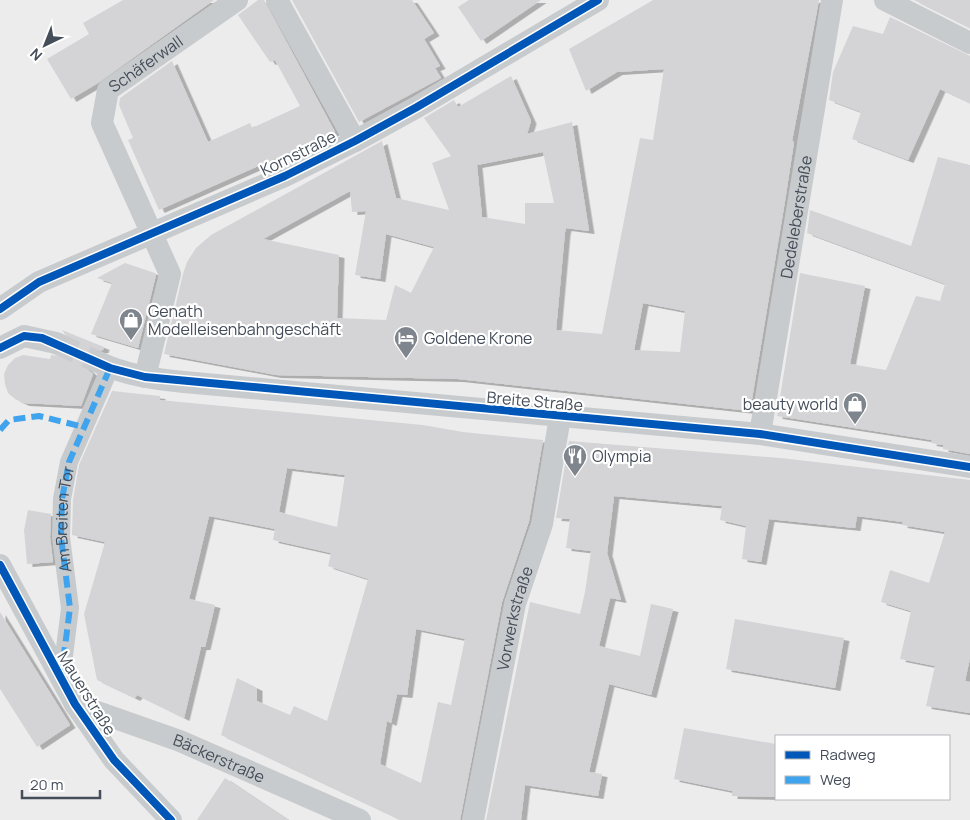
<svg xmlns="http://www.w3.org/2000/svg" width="970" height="820" viewBox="0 0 970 820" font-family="Manrope,sans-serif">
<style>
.building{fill:#d4d4d7;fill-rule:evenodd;filter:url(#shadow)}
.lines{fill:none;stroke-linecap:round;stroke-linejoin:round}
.minor-tunnel{stroke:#cbcccf;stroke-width:22;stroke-dasharray:22 11;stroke-linecap:butt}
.pedestrian{stroke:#c8cbcd;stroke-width:18}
.minor{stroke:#c8cbcd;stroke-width:22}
.quiet{stroke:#3fa4ed;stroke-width:6;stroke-dasharray:12 6;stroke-linecap:butt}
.cycleway-casing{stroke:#fff;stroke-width:11}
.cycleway{stroke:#0057b8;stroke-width:8}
.labels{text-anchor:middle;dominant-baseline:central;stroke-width:4.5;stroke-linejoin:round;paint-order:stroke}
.street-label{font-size:16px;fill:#444d59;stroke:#fff}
.poi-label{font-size:16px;fill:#444d59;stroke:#fff;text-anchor:start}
</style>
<defs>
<filter id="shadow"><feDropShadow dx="5.5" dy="3" stdDeviation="0" flood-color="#0004"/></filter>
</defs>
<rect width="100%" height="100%" fill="#edecec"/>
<path class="building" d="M123,0H214L98,83L71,99L47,59L89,34L83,23Z
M258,0H264L335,132L159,210L128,140L133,138L119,105L120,98L172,61L208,142L250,123L252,128L300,106L275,60L270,62L238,15Z
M292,0H412L434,33L424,39L440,66L435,68L441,78L359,122Z
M469,0H541L481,41L458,7Z
M653,0H819L792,141L794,142L785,201L750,411L458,379L276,375L164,354L183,274L187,262L196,248L211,235L382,141L396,198L449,210L432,163L451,156L424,118L454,100L458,107L511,76L531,121L527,134L572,122L589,231L566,228L565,232L556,330L602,334L640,138L653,140L664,69L617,72L586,91L569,49ZM543,152L554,203H525V224L482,217L477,165ZM350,191L352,212L366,211L355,275L380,279L386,234L434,247L411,293L395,285L386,320L337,318L339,255L263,239ZM643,303L685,311L680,352L634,350Z
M914,0H970V28Z
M890,17L970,56V103L940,89L908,160L852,139L861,112L829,100L833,72L853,26L883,34Z
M938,157L970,165V454L943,449V445L931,443L932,440L777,416L800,273L865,286L850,364L886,370L916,296L940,301L945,284L807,233L810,210L911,246Z
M125,263L155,273L156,275L138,348L91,334L112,283L97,278Z
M62,330L104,347L103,350L91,351L86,357L87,369L93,374L81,406L24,403L15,399L8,393L5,384L4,374L8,365L15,358L23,355L50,359L51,355L60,356L65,352L69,340Z
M112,391L160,396V400L423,425L463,432L543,440L529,521L502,602L460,820H401L221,735L237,678L257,688V701L290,715L294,706L327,721L368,579L328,566L331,553L273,540L275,529L209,516L189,599L215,605L205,647H201L184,718L137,695L135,698L97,680L84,614L105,542L72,535L73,500L79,465ZM287,468L345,475L337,527L279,512ZM416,629L465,639L451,705L438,702L421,783L380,764L387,721L391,723L397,694L407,695Z
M569,441L781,458L970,480V658L965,681L970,682V713L926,706L935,666L900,659L911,611L881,602L890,570L929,583L945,532L902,525L903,522L857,516L855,528L769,519L761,562L742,559L746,526L720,520L722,506L614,496L607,553L621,600L610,598L599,646L640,656L651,604L673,609L651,695L609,684L589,772L602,774L598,796L525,785L521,820H486L530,602L580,614L585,592L591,551L566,548L570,519L556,518Z
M28,510L51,514L50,537L53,562L27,564L24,530Z
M0,612L70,725L37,747L0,689Z
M735,619L844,638L835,688L726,669Z
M684,728L776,744V797L732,796V791L674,779Z
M225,778L288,820H197Z"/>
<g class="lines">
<path class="minor-tunnel" d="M56,343L98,362"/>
<path class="pedestrian" d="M61,680L70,608L61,537L62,499L69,462L110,368"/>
<g class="minor">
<path d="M277,0L355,141"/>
<path d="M885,0L970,43"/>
<path d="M0,309L39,282L285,176L355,141L417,107L598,0"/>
<path d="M0,348L24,336L56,343"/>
<path d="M98,362C125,375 154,379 184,382L760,434L970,467"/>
<path id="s1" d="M145,377L170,274L102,123L108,90L237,0"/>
<path id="s2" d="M760,434L832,0"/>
<path d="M0,565L75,704L114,760L171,820"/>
<path id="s3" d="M75,704L180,741L360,820"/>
<path id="s4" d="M473,820L515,604L542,524L560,417"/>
</g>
<g class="quiet">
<path d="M0,430L9,420L39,416L84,427"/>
<path id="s5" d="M61,677L70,608L61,537L62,499L69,462L110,368"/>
</g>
<g class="cycleway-casing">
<path id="cycleway" d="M0,309L39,282L285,176L355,141L417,107L598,0
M0,348L24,336L42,338L110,368L145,377L760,434L970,467
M0,565L75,704L114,760L171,820"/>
</g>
<use href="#cycleway" class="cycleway"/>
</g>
<defs>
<g id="shop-pin" transform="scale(1.25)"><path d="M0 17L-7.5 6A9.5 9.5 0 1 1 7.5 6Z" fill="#7f858c" stroke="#fff"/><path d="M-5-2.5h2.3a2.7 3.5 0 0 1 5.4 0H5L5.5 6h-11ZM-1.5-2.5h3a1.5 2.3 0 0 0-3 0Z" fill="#fff"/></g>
<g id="hotel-pin" transform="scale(1.25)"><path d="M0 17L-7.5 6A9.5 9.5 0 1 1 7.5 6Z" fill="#7f858c" stroke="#fff"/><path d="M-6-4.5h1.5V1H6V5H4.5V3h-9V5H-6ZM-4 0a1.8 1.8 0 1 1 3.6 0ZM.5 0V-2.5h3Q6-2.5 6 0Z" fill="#fff"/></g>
<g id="restaurant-pin" transform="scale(1.25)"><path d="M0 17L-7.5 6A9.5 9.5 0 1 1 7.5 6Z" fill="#7f858c" stroke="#fff"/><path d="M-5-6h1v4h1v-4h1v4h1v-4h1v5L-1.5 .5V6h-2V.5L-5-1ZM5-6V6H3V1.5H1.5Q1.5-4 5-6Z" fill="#fff"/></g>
</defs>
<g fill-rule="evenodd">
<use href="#shop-pin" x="131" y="320"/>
<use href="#hotel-pin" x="406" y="338"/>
<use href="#shop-pin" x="855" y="404"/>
<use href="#restaurant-pin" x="575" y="456"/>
</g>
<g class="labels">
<g class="street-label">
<text stroke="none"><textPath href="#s1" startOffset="351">Schäferwall</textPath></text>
<text transform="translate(298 153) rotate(-26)">Kornstraße</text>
<text stroke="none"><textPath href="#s2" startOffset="220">Dedeleberstraße</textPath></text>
<text transform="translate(535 401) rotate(5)">Breite Straße</text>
<text stroke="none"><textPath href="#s5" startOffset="159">Am Breiten Tor</textPath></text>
<text stroke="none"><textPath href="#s4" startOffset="206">Vorwerkstraße</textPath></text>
<text transform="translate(87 693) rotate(58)">Mauerstraße</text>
<text stroke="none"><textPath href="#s3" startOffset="154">Bäckerstraße</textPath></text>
</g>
<g class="poi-label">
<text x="148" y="311">Genath<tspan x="148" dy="18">Modelleisenbahngeschäft</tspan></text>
<text x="424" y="338">Goldene Krone</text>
<text x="838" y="404" text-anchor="end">beauty world</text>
<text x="592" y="456">Olympia</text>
</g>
</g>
<rect x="775" y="735" width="175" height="65" fill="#ffffff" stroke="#b4b8bd"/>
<rect x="785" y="751" width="25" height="8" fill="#0057b8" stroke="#b4b8bd"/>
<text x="820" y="760" font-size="15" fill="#444d59">Radweg</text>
<rect x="785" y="776" width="25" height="8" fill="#3fa4ed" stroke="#b4b8bd"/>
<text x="820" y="785" font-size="15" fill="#444d59">Weg</text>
<g transform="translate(45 45) rotate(223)" stroke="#ffffff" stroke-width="4" paint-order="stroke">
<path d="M0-4L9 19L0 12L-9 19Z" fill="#444d59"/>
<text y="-8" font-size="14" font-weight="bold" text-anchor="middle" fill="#444d59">N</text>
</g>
<path d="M22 790v8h78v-8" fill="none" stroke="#444d59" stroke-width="2.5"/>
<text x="30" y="790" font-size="15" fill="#444d59" stroke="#ffffff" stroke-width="4" paint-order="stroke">20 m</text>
</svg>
